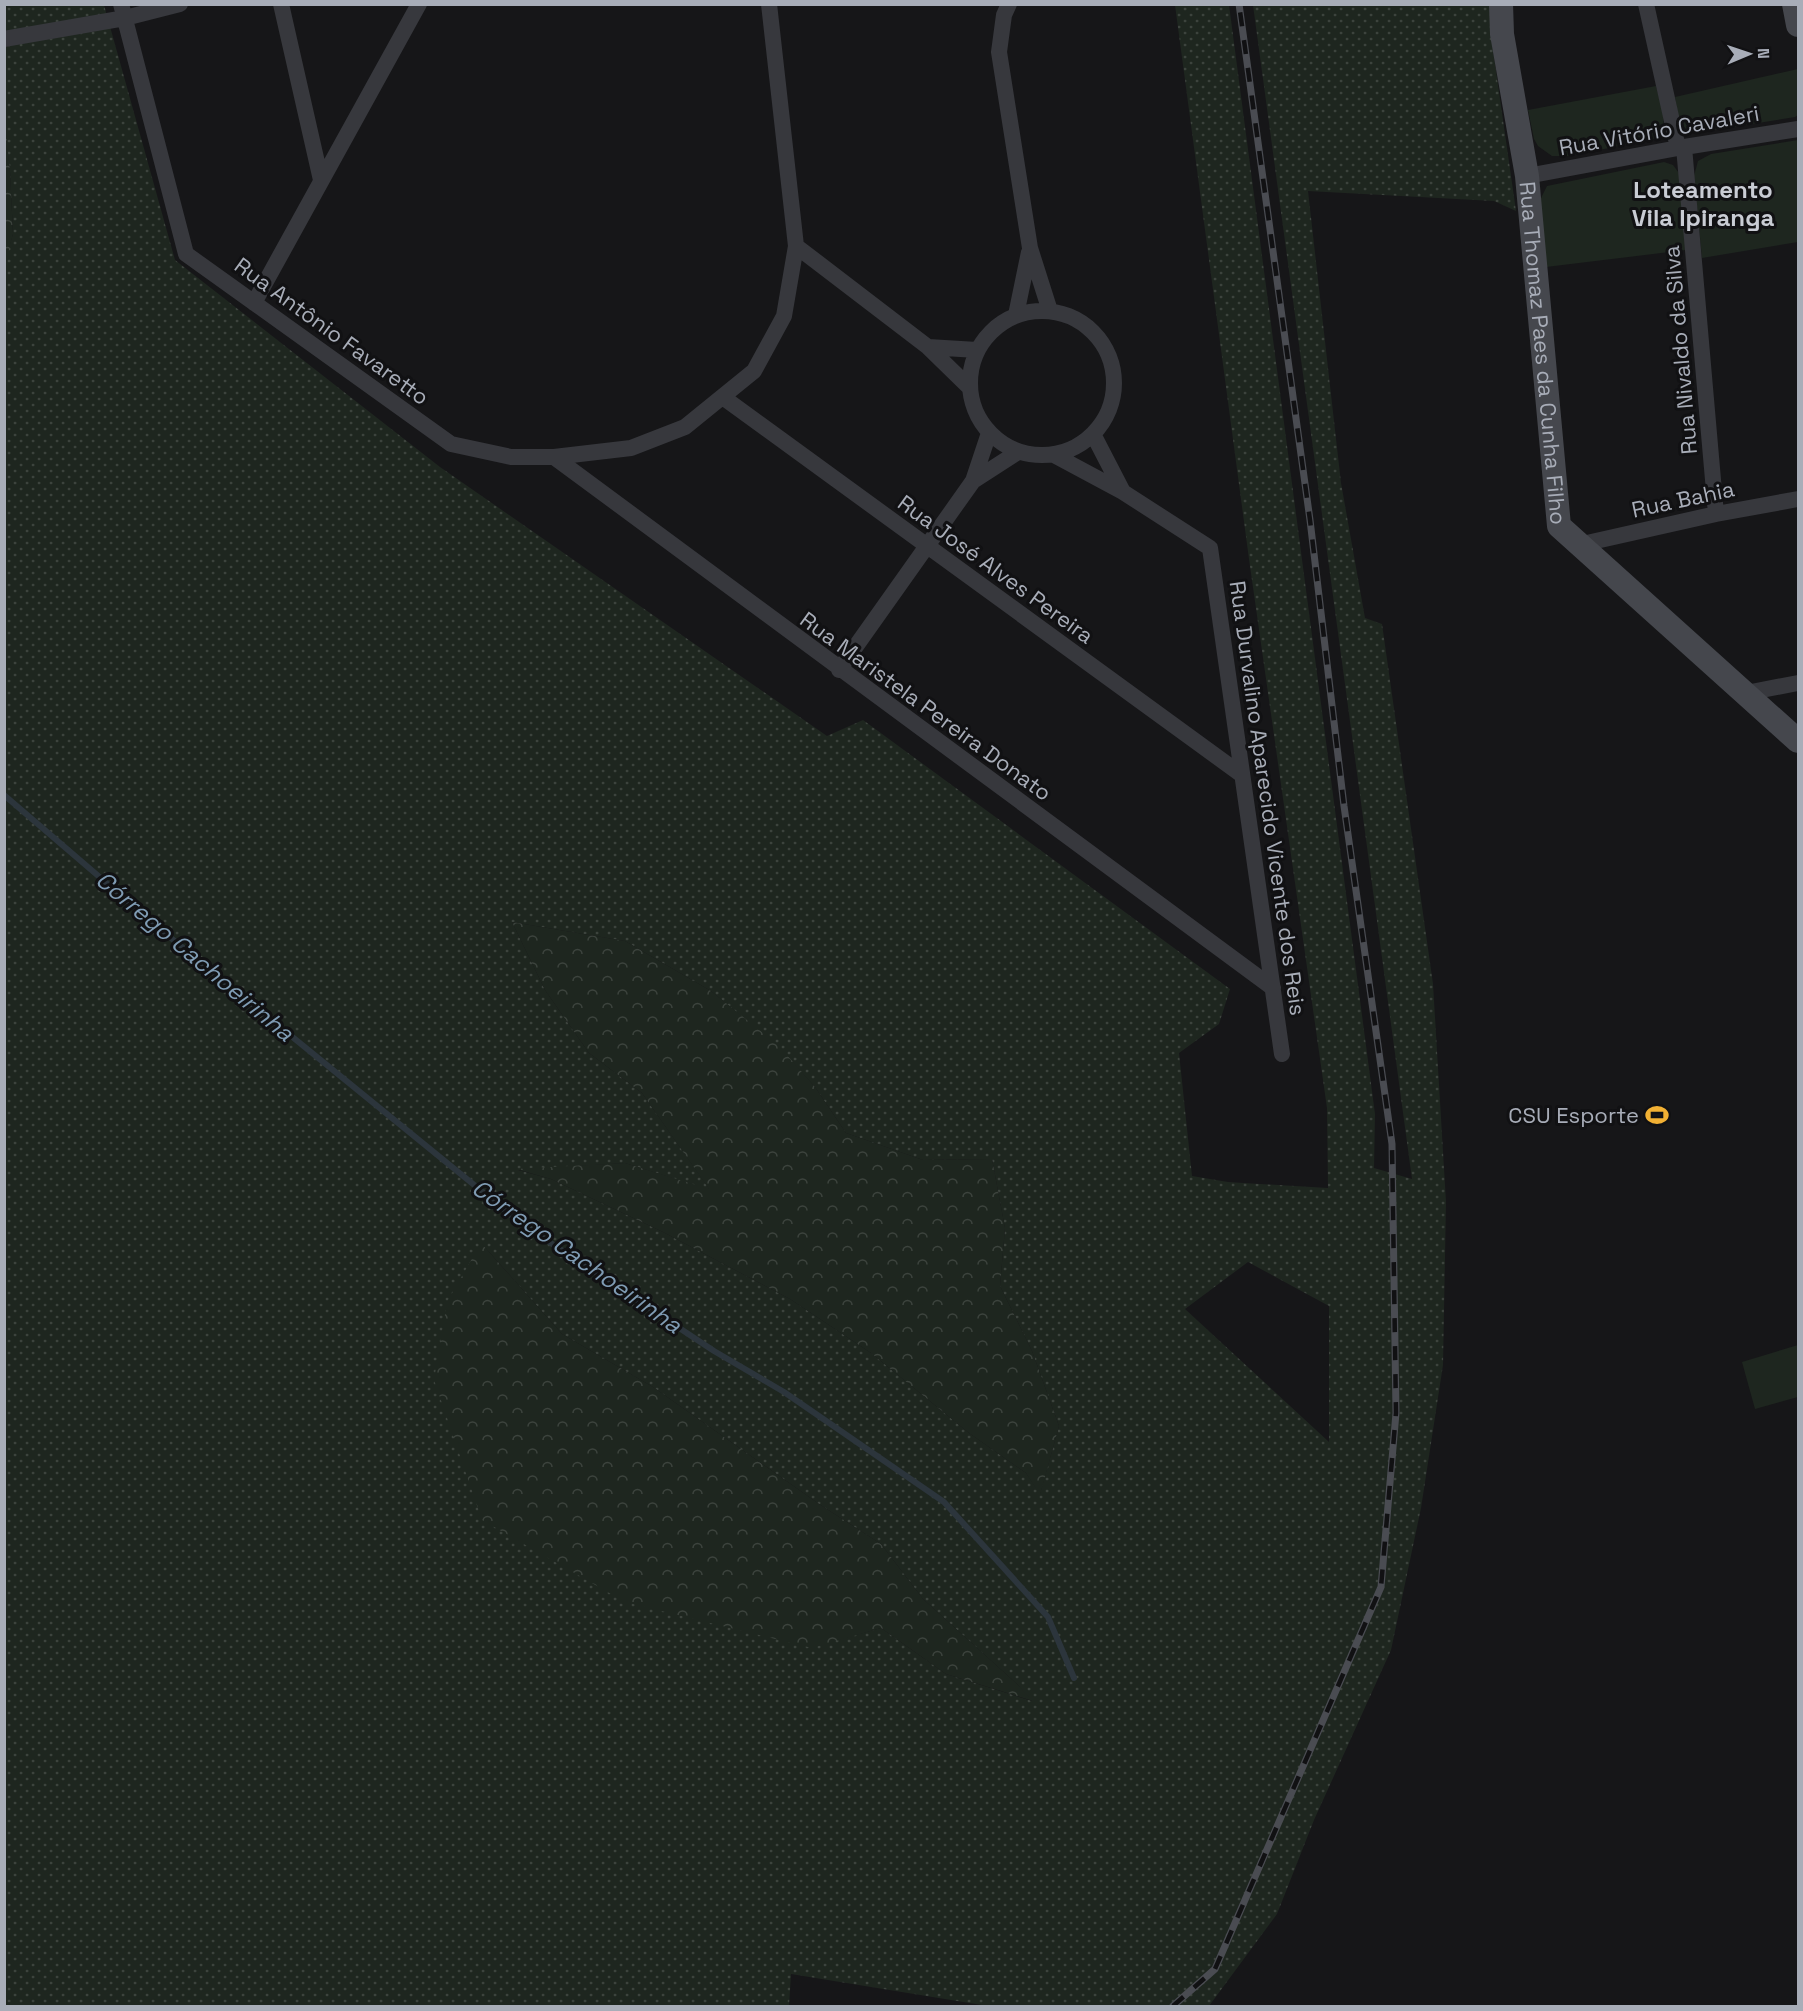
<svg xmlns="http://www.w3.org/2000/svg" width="1803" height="2011" viewBox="0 0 1803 2011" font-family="'Space Grotesk',sans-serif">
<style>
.grass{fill:url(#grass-dots);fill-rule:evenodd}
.forest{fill:url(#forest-crowns)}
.green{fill:#1e261f}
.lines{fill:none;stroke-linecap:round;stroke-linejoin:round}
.stream{stroke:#2c353c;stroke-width:6}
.street{stroke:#37383d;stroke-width:16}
.secondary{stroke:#45474d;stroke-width:24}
.rail-casing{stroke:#4a4c52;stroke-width:7}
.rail{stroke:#111113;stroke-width:4.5;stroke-dasharray:14;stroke-linecap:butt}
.labels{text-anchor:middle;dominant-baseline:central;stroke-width:6;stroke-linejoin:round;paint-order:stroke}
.street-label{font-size:22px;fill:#a8adb8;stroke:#111113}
.poi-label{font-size:22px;fill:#a8adb8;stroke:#111113;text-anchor:end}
.neighbourhood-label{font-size:24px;font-weight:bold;fill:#c9ccd4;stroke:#111113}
.water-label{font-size:24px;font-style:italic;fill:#7f9bb3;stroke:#111113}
</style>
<defs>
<pattern id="grass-dots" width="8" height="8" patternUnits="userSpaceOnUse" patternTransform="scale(1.5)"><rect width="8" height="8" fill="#1e261f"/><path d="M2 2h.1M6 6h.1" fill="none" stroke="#3c433d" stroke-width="1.8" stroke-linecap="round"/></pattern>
<pattern id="forest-crowns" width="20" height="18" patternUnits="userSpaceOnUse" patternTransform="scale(1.5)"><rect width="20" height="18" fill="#1e261f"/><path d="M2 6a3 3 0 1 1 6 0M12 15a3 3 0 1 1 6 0" fill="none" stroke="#3c433d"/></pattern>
</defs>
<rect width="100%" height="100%" fill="#161618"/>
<path class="grass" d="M5,5H104L175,260L440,467L827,736L863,720L1230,989L1219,1024L1179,1053L1192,1176L1228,1182L1328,1188L1327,1108L1249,559L1175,5H1229L1375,1114L1374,1168L1412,1179L1253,5H1490L1491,36L1516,211L1494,201L1308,191L1341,483L1365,618L1382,624L1433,984L1446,1202L1443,1365L1421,1508L1391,1650L1314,1820L1277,1914L1209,2006H988L791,1974L789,2006H5L4,264L13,234L10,171L4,124ZM512,922L625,941L711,991L779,1047L815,1087L846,1133L923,1160L992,1159L1005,1228L1000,1286L1032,1351L1059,1426L1040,1494L1026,1473L969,1433L871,1353L790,1299L663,1232L551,1179L518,1170L625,1163L710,1190L642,1093L589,1053L545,990ZM482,1244L562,1334L653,1387L819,1504L881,1544L923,1599L1017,1684L1032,1701L946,1674L881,1628L812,1647ZM1248,1262L1329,1306V1442L1185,1309Z"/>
<path class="forest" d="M5,124L10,171L13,234L5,264Z
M512,922L625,941L711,991L779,1046L815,1087L846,1133L923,1160L992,1159L1005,1228L1000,1286L1032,1351L1059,1426L1040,1495L1026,1473L969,1433L871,1353L790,1299L663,1232L551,1179L516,1169L625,1163L709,1189L642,1093L589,1053L545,990Z
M481,1243L562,1334L653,1387L819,1504L881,1544L923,1599L1017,1684L1033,1701L946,1674L881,1628L812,1648L625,1602L482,1520L434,1380L447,1302Z"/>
<path class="green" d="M1798,69V115L1795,117L1696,133C1678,130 1678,112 1675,97Z
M1656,86C1660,103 1672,128 1654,139L1569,156H1552L1538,146L1534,139L1528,110Z
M1798,140V242L1702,258L1694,176L1698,161L1711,154Z
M1664,162L1673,165L1679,173L1686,250L1546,267L1540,200L1547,186Z
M1798,1345V1397L1755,1409L1742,1362Z"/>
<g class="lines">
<path class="stream" d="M4,795L166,934L522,1224L714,1351L784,1392L944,1502L1048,1617L1074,1678"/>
<path class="street" d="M121,4L186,254L451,444L511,457H554L631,448L685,427L754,371L784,316L796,246
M281,4L321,180
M769,4L796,246L928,347L969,387
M1009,4L1004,15L999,52L1030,248L1050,311
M1646,4L1678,148
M4,39L125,18L180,4
M1684,147L1716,514
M1527,176L1678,148L1798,129
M254,303L419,4
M970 383a72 72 0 1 1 144 0a72 72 0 1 1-144 0Z
M1016,315L1029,252
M928,347L977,350
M724,398L1242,775
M1093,434L1123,492
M1054,455L1123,492L1210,548L1282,1054
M554,457L1273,988
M973,481L1018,452
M1578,545L1716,514L1798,499
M839,670L973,481L989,433
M1746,693L1798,683"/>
<g class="secondary">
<path id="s1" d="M1501,4L1502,34L1527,176L1559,526L1798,741"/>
<path d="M1794,4L1798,25"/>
</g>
<g class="rail-casing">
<path id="rail" d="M1173,2006L1215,1969L1381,1587L1396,1413L1392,1144L1344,806L1310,520L1239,4"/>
</g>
<use href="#rail" class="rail"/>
</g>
<defs>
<g id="stadium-bare" transform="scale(1.8)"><path d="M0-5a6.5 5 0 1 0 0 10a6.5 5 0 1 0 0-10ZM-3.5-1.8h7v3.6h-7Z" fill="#f2b134" stroke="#111113" stroke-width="2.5" paint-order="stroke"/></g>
</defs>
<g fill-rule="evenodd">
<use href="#stadium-bare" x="1657" y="1115"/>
</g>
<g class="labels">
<g class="street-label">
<text transform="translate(1659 130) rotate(-10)">Rua Vitório Cavaleri</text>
<text transform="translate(332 331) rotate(36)">Rua Antônio Favaretto</text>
<text transform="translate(1680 350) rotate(-95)">Rua Nivaldo da Silva</text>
<text stroke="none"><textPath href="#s1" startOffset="352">Rua Thomaz Paes da Cunha Filho</textPath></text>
<text transform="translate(1683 499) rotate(-12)">Rua Bahia</text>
<text transform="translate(996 569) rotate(36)">Rua José Alves Pereira</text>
<text transform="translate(926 706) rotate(36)">Rua Maristela Pereira Donato</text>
<text transform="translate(1268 798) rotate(82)">Rua Durvalino Aparecido Vicente dos Reis</text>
</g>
<g class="poi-label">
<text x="1639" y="1115">CSU Esporte</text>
</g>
<g class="neighbourhood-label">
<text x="1703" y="189">Loteamento<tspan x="1703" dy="28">Vila Ipiranga</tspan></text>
</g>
<g class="water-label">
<text transform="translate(195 956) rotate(40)">Córrego Cachoeirinha</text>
<text transform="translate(577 1256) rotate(35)">Córrego Cachoeirinha</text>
</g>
</g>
<rect width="1803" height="2011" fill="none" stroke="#a8adb8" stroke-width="12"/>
<g transform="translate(1749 54) rotate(88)" stroke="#111113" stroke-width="4.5" paint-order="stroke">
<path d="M0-4.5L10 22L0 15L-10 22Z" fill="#a8adb8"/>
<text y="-9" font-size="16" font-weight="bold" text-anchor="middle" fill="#a8adb8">N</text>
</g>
</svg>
